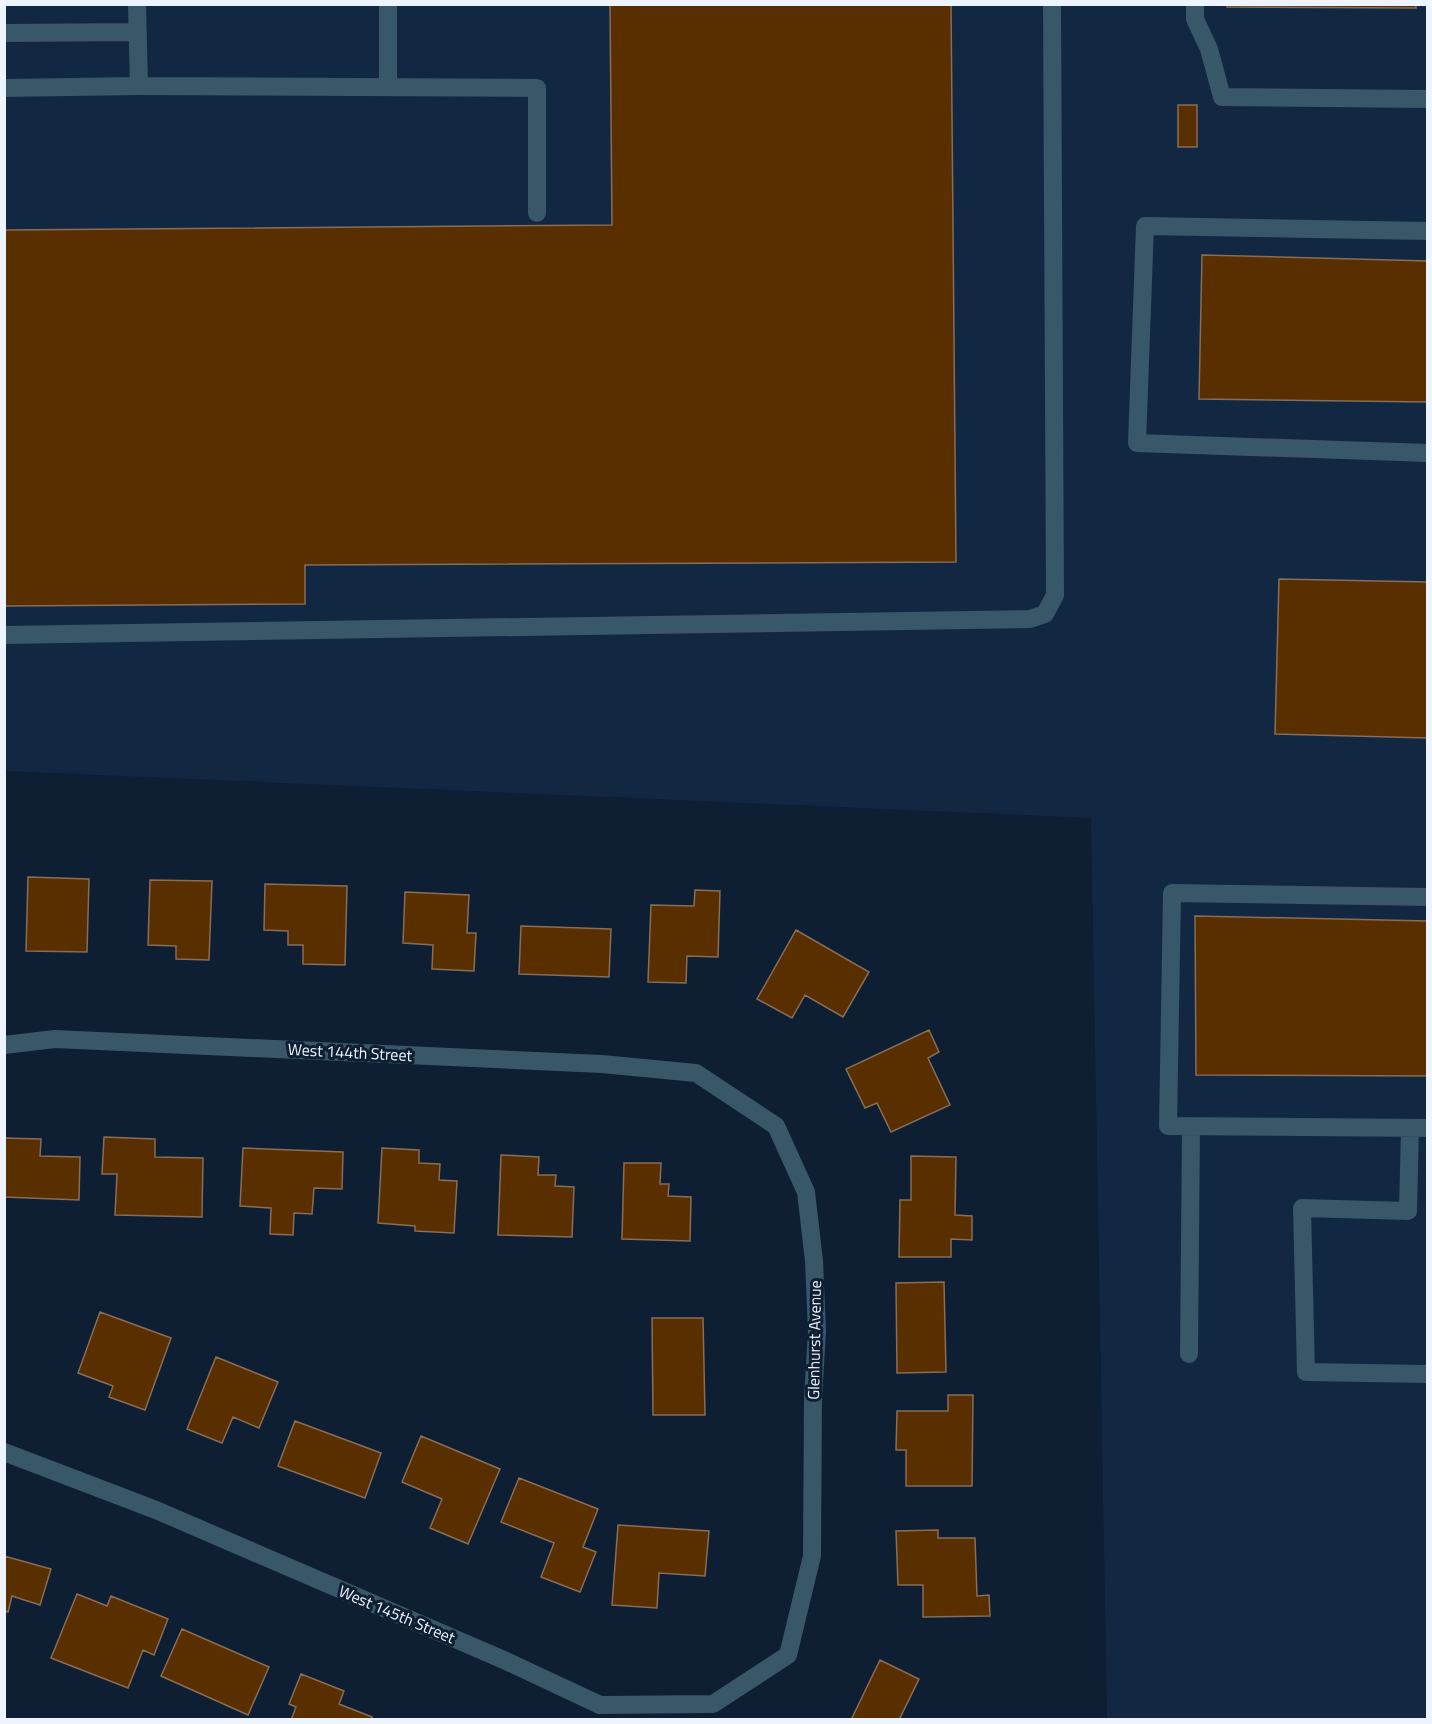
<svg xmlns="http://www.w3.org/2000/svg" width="1432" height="1724" viewBox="0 0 1432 1724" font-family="'Titillium Web',sans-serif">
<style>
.built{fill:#122742}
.building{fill:#592f00;stroke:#886d57;stroke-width:1.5}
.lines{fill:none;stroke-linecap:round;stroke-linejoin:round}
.minor{stroke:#385768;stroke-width:18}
.labels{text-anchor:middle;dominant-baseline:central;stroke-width:6;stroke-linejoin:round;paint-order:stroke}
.street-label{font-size:16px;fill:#edf4fd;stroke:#0e1e33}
</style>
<rect width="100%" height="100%" fill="#0e1e33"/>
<path class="built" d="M5,5H1427V1719H1107L1091,818L5,771Z"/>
<path class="building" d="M610,4H951L956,562L305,565V604L4,606V230L612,225Z
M1227,4H1416V8L1227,7Z
M1178,105H1197V147H1178Z
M1202,255L1428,261V402L1199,399Z
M1279,579L1428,582V738L1275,734Z
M28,877L89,879L87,952L26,951Z
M150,880L212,881L209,960L176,959V946L148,945Z
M265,884L347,886L345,965L303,964V945H288V931L264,930Z
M695,890L720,891L718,957L687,956L686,983L648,982L651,905L694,906Z
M405,892L469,895L467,933H476L474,971L432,969L433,945L403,943Z
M1195,916L1428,921V1076L1196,1075Z
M521,926L611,929L609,977L519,974Z
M796,930L869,972L843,1017L805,995L792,1018L757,999Z
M929,1030L939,1052L928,1058L950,1105L891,1132L877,1103L865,1108L846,1069Z
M104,1137L155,1139V1157L203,1158L202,1217L115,1215L117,1174H102Z
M4,1138L41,1139L40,1156L80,1157L79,1200L4,1197Z
M243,1148L343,1152L342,1189L314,1188L312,1214L294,1213L293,1235L270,1234L271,1208L240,1206Z
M382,1148L419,1150V1163L440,1164L439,1180L457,1181L454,1233L415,1231V1226L378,1223Z
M501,1155L539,1157L538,1175H556L555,1186L574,1187L572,1237L498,1235Z
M911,1156L956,1157L955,1215L972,1216V1240L951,1239V1257H899L900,1200H911Z
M624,1163H661L660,1184H669L668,1196L691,1197L690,1241L622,1239Z
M944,1282L946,1372L897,1373L896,1283Z
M100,1312L171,1338L145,1410L109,1397L113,1386L78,1373Z
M652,1318H703L705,1415H653Z
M216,1357L278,1382L259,1428L233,1417L222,1443L187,1429Z
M948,1395H973L972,1486H906V1450H896L897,1411H948Z
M295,1421L381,1453L365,1498L278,1466Z
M421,1436L500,1469L468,1544L430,1528L442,1499L402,1482Z
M519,1478L598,1509L583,1547L596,1552L580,1592L541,1577L554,1543L501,1522Z
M618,1525L709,1531L705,1576L659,1573L657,1608L612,1605Z
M938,1530V1538H975L977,1596L989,1595L990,1616L923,1617V1585H898L896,1531Z
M4,1556L51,1569L40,1605L12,1596L8,1612L4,1611Z
M77,1594L107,1606L111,1596L168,1619L154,1655L143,1650L128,1688L51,1658Z
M182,1629L269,1667L248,1715L161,1676Z
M880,1660L919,1679L899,1720H851Z
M301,1674L344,1691L339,1704L372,1717L371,1720H291L296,1707L289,1704Z"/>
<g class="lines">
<path class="minor" d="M137,4L139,86
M388,4V87
M1195,4V19L1209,49L1222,97L1428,99
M4,33L138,32
M4,88L139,86L537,88V213
M1428,231L1145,226L1137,443L1428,453
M4,635L1030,619L1045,614L1055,595L1052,4
M1428,897L1172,893L1168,1126L1428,1128
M4,1045L55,1039L602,1064L696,1073L776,1126L806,1192L814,1261L817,1331L813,1398L812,1556L788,1655L713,1704L600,1705L504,1660L156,1510L4,1452
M1410,1128L1408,1211L1302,1208L1306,1372L1428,1374
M1189,1354L1191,1126"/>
</g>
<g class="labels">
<g class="street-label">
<text transform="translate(350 1052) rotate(3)">West 144th Street</text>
<text transform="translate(814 1340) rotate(-89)">Glenhurst Avenue</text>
<text transform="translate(397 1614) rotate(23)">West 145th Street</text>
</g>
</g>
<rect width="1432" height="1724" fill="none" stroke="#edf4fd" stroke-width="12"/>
</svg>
